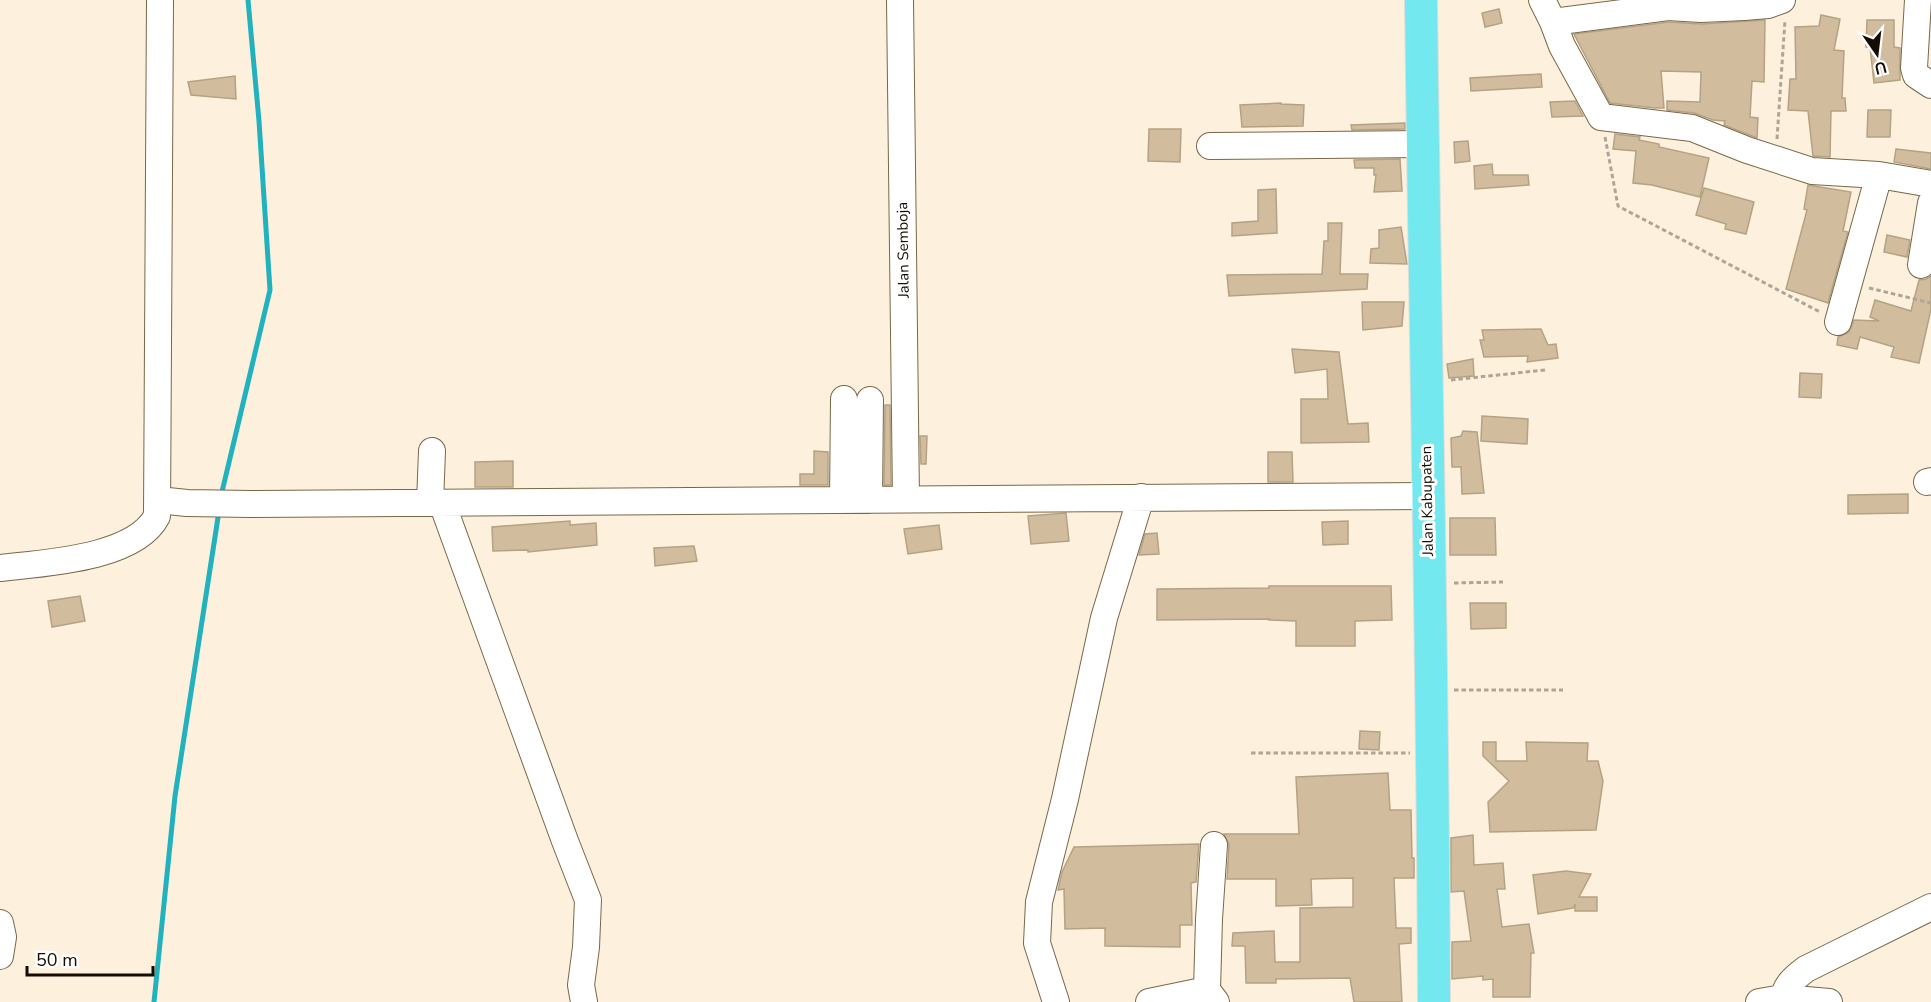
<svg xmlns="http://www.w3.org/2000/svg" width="1931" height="1002" viewBox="0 0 1931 1002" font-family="'Nunito Sans',sans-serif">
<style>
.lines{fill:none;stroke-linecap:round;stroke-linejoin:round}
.stream{stroke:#22b2bd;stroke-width:5}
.building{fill:#d1bd9d;stroke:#b4a283;stroke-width:1.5}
.minor-casing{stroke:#786749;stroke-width:28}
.major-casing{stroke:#dedddc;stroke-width:34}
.path{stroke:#afa595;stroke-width:3;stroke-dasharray:4.5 3;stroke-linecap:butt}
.minor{stroke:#fff;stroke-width:26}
.major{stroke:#73e8ef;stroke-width:32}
.labels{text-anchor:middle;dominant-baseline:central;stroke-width:6;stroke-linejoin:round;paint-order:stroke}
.street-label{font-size:15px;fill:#140d03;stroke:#fff}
</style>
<rect width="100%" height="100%" fill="#fdf1de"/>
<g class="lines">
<path class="stream" d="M221,496L270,290L259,121L248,0
M154,1002L175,796L219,511"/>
</g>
<path class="building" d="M1499,9L1502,23L1485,27L1482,13Z
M1821,15L1840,19L1834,50L1844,51L1842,98H1845L1846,111H1831L1830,157L1813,156L1808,111L1788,110L1790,79H1796L1795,27L1819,26Z
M1765,20L1764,82L1752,81L1750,117L1758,118L1757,138L1724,125L1725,121L1713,120L1694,113L1667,110V101L1700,102L1701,72L1661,71L1664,108H1655L1610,103L1574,34L1669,22L1702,24Z
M1867,20H1894V47L1900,48V80L1874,83L1870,47H1866Z
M1541,74L1542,87L1471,91L1470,78Z
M235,76L236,99L191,95L188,82Z
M1575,101L1583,116L1552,117L1550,102Z
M1281,103V104L1304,105L1303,126L1242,127L1240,105Z
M1868,110H1891L1890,137H1867Z
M1405,123V129L1352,130L1351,125Z
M1149,129H1181L1180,162L1148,161Z
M1615,134L1640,137L1639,140L1659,144V147L1709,158L1700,197L1652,185L1633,183L1636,151L1613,149Z
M1468,141L1470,161L1455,163L1454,142Z
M1896,149L1931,153V169L1894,162Z
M1400,159L1402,191L1374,192L1376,175H1374V168H1355L1354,160Z
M1492,164L1493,175H1528L1529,185L1475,189L1474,166Z
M1808,185L1851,192L1843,231L1848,232L1828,303L1786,289L1807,210L1804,209Z
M1704,188L1754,202L1746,234L1725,229L1726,224L1696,215Z
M1276,189L1277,233L1232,236V223L1258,221V190Z
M1328,223H1342L1340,274H1368L1367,289L1229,296L1227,275L1322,274L1324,241H1328Z
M1401,227L1407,264L1370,263L1371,249L1379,248V230Z
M1887,235L1910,240L1907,257L1884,252Z
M1931,276V309L1919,363L1891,357L1894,347L1860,337L1857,349L1837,345L1838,337L1849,332L1854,320L1879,321L1870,317L1875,300L1911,311L1919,280L1926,279Z
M1362,302H1404L1402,326L1363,330Z
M1541,329L1548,345L1556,344L1558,358L1527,362L1528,356L1484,357L1480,340H1484L1482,330Z
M1292,349L1339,352L1348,424L1368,423L1369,442L1301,443V399H1328L1327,369L1295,373Z
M1473,359L1474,376L1449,378L1447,364Z
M1800,373L1822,374L1821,398L1799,397Z
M885,405H890L891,485H884Z
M1482,416L1528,419L1527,444L1481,441Z
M1463,431L1477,432L1484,493L1462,494L1461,467H1452L1451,438L1461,436Z
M920,436H927L926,464H921Z
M814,451L828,452V485H800V474H814Z
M1268,452H1292L1293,482H1268Z
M513,461V487H475V462Z
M1908,494V513L1848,514V495Z
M1066,513L1069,541L1031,544L1028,516Z
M1450,518H1495L1496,555H1450Z
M570,521V525L596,523L597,545L528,552V550L493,551L492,527Z
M1348,521V544L1323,545L1322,522Z
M939,525L942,549L908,554L904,529Z
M1157,533L1159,554L1139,555L1145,534Z
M694,546L697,561L655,566L654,548Z
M1269,586H1391L1392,620L1355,621V646H1296V621L1269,620V619L1157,620V589L1269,588Z
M80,596L85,621L52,627L48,601Z
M1470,603H1506V628L1471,629Z
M1360,731L1380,732L1379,750L1359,749Z
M1483,742H1496V761H1527L1526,742L1588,743L1587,761H1598L1603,781L1596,830L1490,832L1488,802L1509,781L1483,756Z
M1388,773L1390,810H1411L1412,858H1414V878H1394L1396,928H1411V943L1399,944L1402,1002H1354L1350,978L1276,979V983H1246L1245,946H1232L1233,933L1274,931L1275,962H1300V908L1353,907V878L1311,879L1312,905L1276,906V879H1227L1229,845L1224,834H1299L1296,777Z
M1473,835L1474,865L1503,863L1505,889H1497L1502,927L1529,924L1534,953H1531L1530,997H1493V979L1483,980V976L1452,979V942L1471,941L1464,891L1451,892V838Z
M1199,844L1196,882L1191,883L1192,925H1180V947L1105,946V928L1065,929L1064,889L1058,890L1062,872L1074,847Z
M1566,871L1591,874L1579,897H1597V911H1575V904L1573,908L1538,914L1533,875Z"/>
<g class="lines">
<g class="minor-casing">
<path id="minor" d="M900,0L906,499
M1542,0L1553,22L1562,46L1601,117L1692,128L1747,150L1812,171L1879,175L1931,184
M1918,0L1914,68L1916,75L1931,85
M1553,22L1668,7L1701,9L1744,7L1768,5L1782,0
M1210,146L1423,144
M1921,265L1931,203
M1838,322L1879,175
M1927,482L1931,481
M158,500L187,503L250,504L1427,496
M843,500L844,399
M869,500L870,400
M430,503L432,451
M442,503L565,841L588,900L586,947L581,985L584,1002
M0,568C43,563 135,559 157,516L160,0
M1214,845L1209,919L1207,990L1216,1002
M0,923L3,937L0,956
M1056,1002L1037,943L1039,902L1065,799L1104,618L1141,497
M1149,1002L1207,990
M1759,1002L1783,998L1829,1002
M1783,1002C1784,986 1794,978 1806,969L1931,907"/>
</g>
<g class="major-casing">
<path id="major" d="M1421,0C1425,334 1433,668 1434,1002"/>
</g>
<path class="path" d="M1605,137L1618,206L1820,312
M1777,139L1785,20
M1869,288L1931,303
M1451,380L1545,370
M1454,583L1503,582
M1454,690H1563
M1251,753H1410"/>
<use href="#minor" class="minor"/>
<use href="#major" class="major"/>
</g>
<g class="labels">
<g class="street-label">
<text transform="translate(903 250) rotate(-91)">Jalan Semboja</text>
<text transform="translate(1427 501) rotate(-91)">Jalan Kabupaten</text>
</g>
</g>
<g transform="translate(1877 54) rotate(166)" stroke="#ffffff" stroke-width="4.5" paint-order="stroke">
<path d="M0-4.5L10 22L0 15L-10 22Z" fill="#140d03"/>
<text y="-9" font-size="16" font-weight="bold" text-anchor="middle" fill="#140d03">U</text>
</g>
<path d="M27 966v9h126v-9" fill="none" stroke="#140d03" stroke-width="3"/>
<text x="36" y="966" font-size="18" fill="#140d03" stroke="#ffffff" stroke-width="4.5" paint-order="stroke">50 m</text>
</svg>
